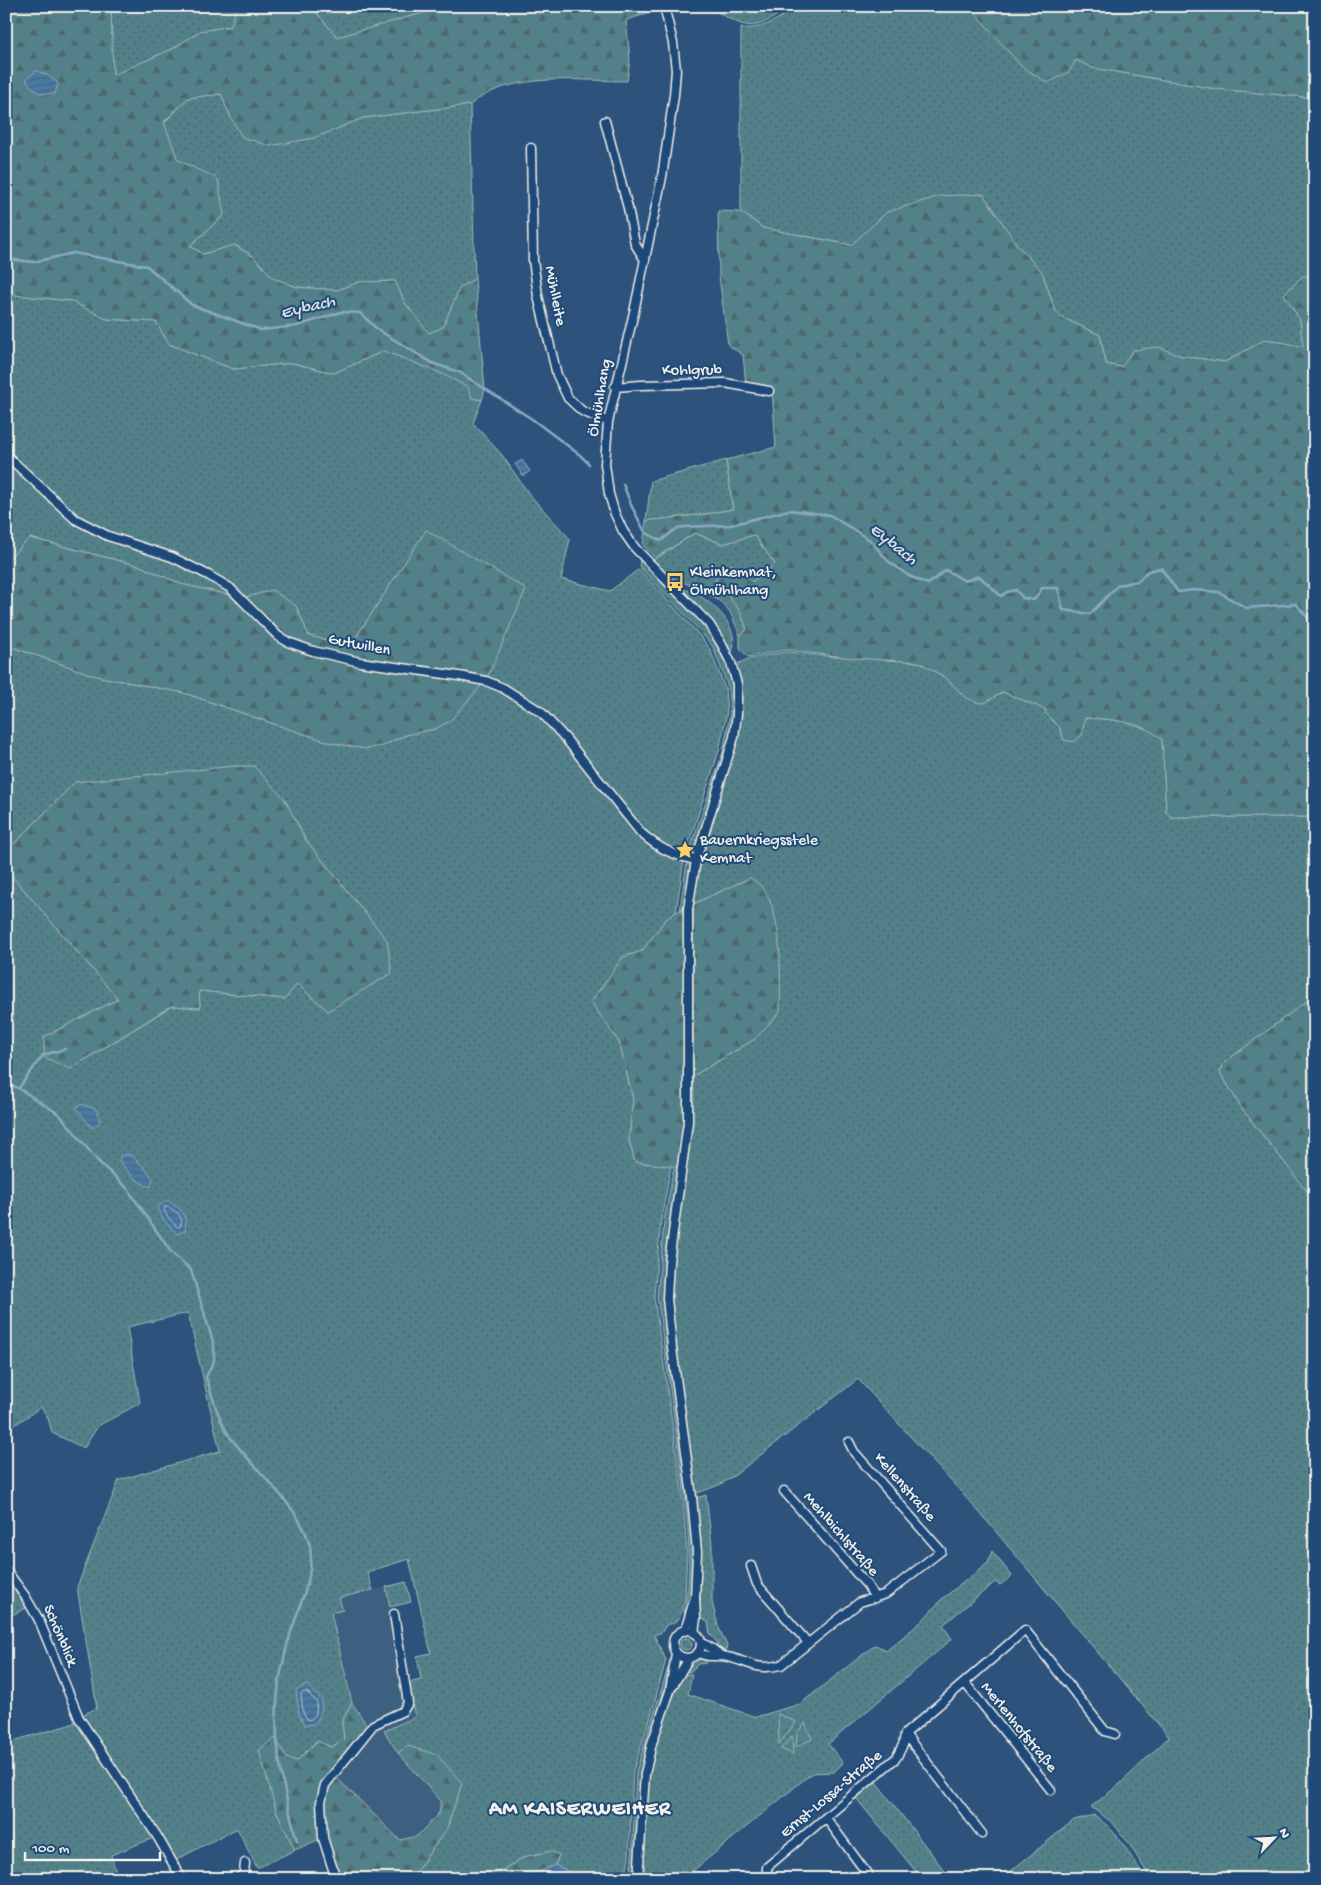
<svg xmlns="http://www.w3.org/2000/svg" width="1321" height="1885" viewBox="0 0 1321 1885" font-family="'Gochi Hand',sans-serif">
<style>
.built{fill:#3e5e80}
.grass{fill:url(#grass-dots);stroke:#a3b9b9}
.forest{fill:url(#forest-firs);stroke:#a3b9b9}
.park{fill:url(#park-tufts);stroke:#a3b9b9}
.water{fill:url(#water-rules);stroke:#8caabf}
.lines{fill:none;stroke-linecap:round;stroke-linejoin:round}
.shore{stroke:#afc1cd;stroke-width:1}
.stream{stroke:#8caabf;stroke-width:2.5}
.minor-casing{stroke:#f4f1e8;stroke-width:11}
.minor{stroke:#1f4a7a;stroke-width:8}
.labels{text-anchor:middle;dominant-baseline:central;stroke-width:4;stroke-linejoin:round;paint-order:stroke}
.street-label{font-size:16px;fill:#f4f1e8;stroke:#1f4a7a}
.poi-label{font-size:16px;fill:#f4f1e8;stroke:#1f4a7a;text-anchor:start}
.water-label{font-size:18px;font-style:italic;fill:#dadfde;stroke:#1f4a7a}
.district-label{font-size:21px;font-weight:bold;letter-spacing:1px;fill:#f4f1e8;stroke:#1f4a7a}
</style>
<defs>
<pattern id="grass-dots" width="8" height="8" patternUnits="userSpaceOnUse" patternTransform="scale(1.25)"><rect width="8" height="8" fill="#52818a"/><path d="M2 2h.1M6 6h.1" fill="none" stroke="#4e676b" stroke-width="1.8" stroke-linecap="round"/></pattern>
<pattern id="forest-firs" width="22" height="20" patternUnits="userSpaceOnUse" patternTransform="scale(1.25)"><rect width="22" height="20" fill="#52818a"/><path d="M5 1l3.5 6h-7zM16 11l3.5 6h-7z" fill="#4e676b"/></pattern>
<pattern id="park-tufts" width="24" height="20" patternUnits="userSpaceOnUse" patternTransform="scale(1.25)"><rect width="24" height="20" fill="#52818a"/><path d="M3 7l-1-3M5 7V3M7 7l1-3M15 17l-1-3M17 17v-4M19 17l1-3" fill="none" stroke="#4e676b"/></pattern>
<pattern id="water-rules" width="6" height="5" patternUnits="userSpaceOnUse" patternTransform="scale(1.25)"><rect width="6" height="5" fill="#477aa4"/><path d="M0 2.5h6" fill="none" stroke="#48647a"/></pattern>
</defs>
<rect width="100%" height="100%" fill="#2d537d"/>
<filter id="ink" filterUnits="userSpaceOnUse"><feTurbulence type="fractalNoise" baseFrequency=".02" numOctaves="2"/><feDisplacementMap in="SourceGraphic" scale="10" xChannelSelector="R" yChannelSelector="G"/><feConvolveMatrix kernelMatrix="1 2 1 2 8 2 1 2 1" color-interpolation-filters="sRGB"/></filter>
<g filter="url(#ink)">
<path class="built" d="M386,1587L404,1683H408L415,1717L384,1731L398,1753L441,1801L439,1813L417,1836L400,1840L335,1776L369,1728L352,1703L331,1613L343,1610L339,1598Z"/>
<path class="grass" d="M111,6H236L232,26L201,31L172,49L113,76Z
M314,6H448L337,37L316,12Z
M707,6H790C751,36 746,28 707,6Z
M796,6H969L993,33L1076,60L1093,68L1216,89L1315,98V278L1303,276L1284,294L1300,320L1303,347L1266,339L1225,362L1181,356L1158,347L1121,367L1106,364L1100,335L1061,317L1055,310L1042,272L1018,246L983,194L888,212L851,245L763,228L741,212V28C764,30 779,19 796,6Z
M221,94L231,118L314,138L363,118L470,105L475,279L460,287L443,327L429,334L405,303L395,281L359,282L337,290L297,287L273,278L254,257L235,245L203,254L190,246L224,215L178,161L164,123L188,98Z
M6,294L71,301L107,319L156,322L169,344L233,369L293,363L334,373L384,351L436,371L469,387L472,397L482,400L473,423L502,455L529,494L570,539L561,579L610,591L639,569L697,632L710,649L725,688L727,712L719,751L685,855L670,851L642,831L542,710L487,679L426,531L351,645L309,636L296,606L243,598L181,584L140,566L30,538L6,561Z
M726,460L733,509L706,514L646,521L651,481Z
M695,533L723,544L754,535L775,564L752,582L715,580L740,611L747,630L740,635L730,612L721,602L694,586L672,579L652,561Z
M640,560C689,607 752,662 731,738C725,762 715,784 708,807C702,824 698,841 693,858L687,857L723,752L730,713L728,687L713,647L700,631L639,566Z
M681,588C706,595 742,623 732,653L713,621Z
M6,645L96,676L184,693L289,729L382,746L406,735L435,729L484,682L502,690L540,714L654,847L668,855L684,859L676,912L665,920L642,951L623,957L592,1002L619,1042L633,1099L629,1140L635,1162L671,1166L661,1220L654,1296L683,1499L687,1552L685,1599L680,1616L674,1623L666,1625L662,1632L654,1635L666,1660L650,1719L633,1771L629,1857L625,1879H571L567,1871L555,1865L559,1855L524,1857L499,1872L468,1879H411L447,1828L462,1783L409,1747L398,1753L384,1731L415,1717L408,1683L421,1680L417,1656L431,1653L409,1559L367,1572L373,1590L339,1598L343,1610L331,1613L352,1703L342,1721L344,1740L331,1747L316,1741L297,1761L287,1758L276,1810L295,1850L257,1868L237,1828L174,1861L80,1716L97,1708L77,1587L119,1480L220,1451L188,1313L127,1327L140,1403L98,1426L84,1448L52,1433L48,1418L41,1407L6,1431V869L118,999L44,1037L70,1069L172,1006L200,1008L199,991L285,999L297,984L387,940L305,839L284,798L75,782L6,852Z
M786,652L836,657L837,656L919,662L946,678L964,696L984,703L1003,692L1046,710L1045,713L1059,727L1064,740L1082,735L1084,718C1112,719 1138,721 1162,738L1166,812L1171,817H1315V995L1225,1062L1220,1072L1242,1109L1315,1201V1879H1185C1172,1871 1164,1871 1151,1879L1128,1842L1113,1823L1091,1807L1121,1783L1169,1737L981,1514L858,1379L735,1475L719,1485L695,1494L675,1348L670,1299L672,1262L692,1123L693,1076L755,1039L750,878L693,904C698,872 704,842 713,810C729,756 752,724 735,665L748,659Z
M687,861L692,862L686,908L680,910Z
M674,1166L679,1167L666,1262L689,1497L685,1498L657,1296L664,1221Z
M706,1495L712,1546V1602L718,1626L727,1646L725,1651L717,1646V1642L710,1634L708,1622L700,1618L701,1552L696,1498Z
M685,1499H689C692,1537 697,1576 686,1614L684,1613C692,1575 689,1537 685,1499Z
M992,1551L1012,1576L1000,1585L995,1582L943,1625L952,1639L828,1744L843,1763L834,1772L812,1773L683,1879H641C643,1844 643,1809 648,1775C652,1740 668,1704 685,1674H692L688,1694L756,1717L800,1704L875,1645L887,1650L921,1622L942,1599L988,1563Z
M6,1573L30,1606L6,1618Z
M406,1582L411,1602L390,1607L386,1587Z
M680 1644a6 6 0 1 1 12 0a6 6 0 1 1-12 0Z
M700,1657L708,1659L706,1663L698,1664L690,1672L686,1671L691,1662Z
M668,1668L670,1669L650,1742L636,1879H629L632,1857L636,1771Z
M79,1720L156,1837L111,1855L118,1879H6V1743L69,1725Z
M876,1782L951,1879H922L856,1798Z
M1094,1815C1122,1835 1127,1853 1146,1879H1001L1074,1820Z"/>
<path class="forest" d="M6,6H111L113,75L172,49L201,31L231,26L236,6H314L316,12L337,37L448,6H662L663,9L626,20L630,59L627,81C578,81 510,71 470,105L363,118L314,138L270,146L242,137L231,118L221,94L188,98L164,122L178,160L218,179L224,215L190,246L203,254L234,245L254,257L273,278L297,287L337,290L359,282L395,281L405,303L429,333L443,327L460,287L475,279L485,389L482,400L472,398L468,387L436,371L384,351L334,373L293,363L233,369L169,344L156,322L107,319L71,301L6,294Z
M969,6H1315V98L1216,89L1093,68L1076,60L1069,72L1047,83L1021,66Z
M983,194L1018,246L1042,272L1055,310L1061,317L1100,335L1106,364L1121,367L1133,350L1158,347L1181,356L1225,362L1266,339L1303,347L1300,320L1284,294L1303,276L1315,278V817H1171L1166,812L1162,739C1139,721 1113,719 1085,718L1082,735L1074,742L1064,740L1059,727L1045,713L1046,710L1003,692L984,703L975,702L964,696L946,678L919,662L853,658L786,650L748,657L740,648V635L747,630L740,611L715,580L732,564L752,582L775,564L754,535L723,544L695,533L655,558L643,545L646,521L706,514L733,509L726,460L776,447L772,389L746,385L743,355L728,345L719,276L718,211L741,212L763,228L851,245L887,212L940,196Z
M426,530L526,589L487,679L450,721L435,729L406,735L382,746L365,749L332,743L289,729L184,693L96,676L6,645V561L30,538L140,566L181,584L243,598L272,590L296,606L309,636L351,645Z
M234,766H254L284,798L305,839L387,940L392,973L328,1011L297,984L285,999L199,991L200,1008L171,1006L70,1069L44,1057V1037L118,999L6,869V852L75,782Z
M750,878C786,894 780,978 780,1012L755,1039L693,1076V904Z
M686,908L684,1122L679,1167L635,1162L629,1140L633,1099L619,1042L591,1002L623,957L642,951L665,920L676,912Z
M1315,995V1201L1242,1109L1220,1072L1225,1062Z
M352,1703L369,1728L335,1776L400,1840L417,1836L439,1813L441,1801L398,1753L408,1746L437,1755L462,1783L447,1828L411,1879H339L320,1839L295,1850L276,1810L259,1750L275,1738L287,1758L297,1761L317,1741L331,1747L344,1740L342,1721Z
M551,1851L559,1855L555,1865L522,1879H468L499,1872L524,1857Z"/>
<path class="park" d="M778,1714L796,1722L779,1744Z
M805,1723L812,1739L796,1747L797,1733Z
M792,1736L793,1754L781,1749Z"/>
<path class="water" d="M36,71L47,75L58,83L55,94C39,95 36,92 26,80Z
M522,460L530,471L523,476L515,464Z
M81,1104L97,1110L100,1122L92,1128L76,1108Z
M121,1155H130L143,1166L153,1179L150,1187C135,1181 128,1172 119,1160Z
M167,1200C181,1210 188,1213 185,1231L177,1234L163,1219L157,1207Z
M307,1685L322,1700C321,1713 321,1725 305,1725L299,1714L296,1690Z
M555,1865L567,1871L571,1879H522Z"/>
<g class="lines">
<path class="shore" d="M165,1207H168L178,1213L182,1221L180,1227H177L167,1216L164,1210Z
M303,1692H307L317,1702L316,1714L310,1720L307,1719L303,1712L301,1695Z"/>
<path class="stream" d="M6,259L34,262L73,253L147,266L192,305L261,330L297,326L341,312L360,313L377,329L432,363L459,372L532,419L580,455L589,464
M623,484L632,507L645,532L661,541L673,531L683,527L731,525L789,510L830,515L870,540L888,561L909,576L928,584L946,570L965,581L979,576L1001,596L1007,592L1016,590L1023,598L1034,600L1042,588H1058L1063,610L1090,614L1118,585L1138,581L1148,571L1161,568L1178,592L1194,590L1219,592L1246,608L1296,604L1308,618L1315,621
M6,1083L18,1088L59,1114L98,1161L127,1188L171,1252L191,1270L214,1345V1361L206,1377C213,1398 218,1419 230,1437C253,1468 303,1509 310,1547C315,1576 298,1608 290,1635C286,1647 284,1660 281,1672C269,1732 282,1784 297,1841
M19,1088L43,1055L65,1049"/>
<g class="minor-casing">
<path id="minor" d="M664,6L673,43L676,70L674,95L662,177L634,312L608,422L605,464L609,494L615,514L623,531L635,548L709,624L721,643L731,663L737,684V714L734,737L696,860L688,909V1122L669,1262L667,1298L672,1348L692,1497L697,1552L695,1598L696,1619L694,1633
M605,121L628,208L635,244L645,260
M531,148L533,260L538,296L557,375L568,398L582,411L608,422
M615,387L641,385L725,383L769,391
M6,455L75,519L108,536L172,557L208,575L230,588L278,636L288,642L313,651L360,662L459,676L486,681L503,688L541,712L566,739L641,833C660,849 672,855 696,860
M784,1491L867,1585L875,1598
M751,1566L757,1584L808,1643
M6,1570L25,1596L39,1620L79,1718L157,1836L182,1879
M673 1644a14 14 0 1 1 28 0a14 14 0 1 1-28 0Z
M685,1631L694,1600
M701,1642L714,1650L721,1656
M698,1653C709,1657 711,1656 721,1656C745,1658 752,1672 781,1665L860,1602L886,1594L941,1551L854,1452L849,1442
M965,1683L1051,1790
M672,1687L689,1658
M905,1734L982,1834
M826,1818L871,1879
M238,1879L244,1873L245,1863
M336,1879L323,1838L321,1802L325,1785L373,1725L403,1711L408,1703L394,1614
M638,1879L645,1774L652,1743L670,1691L676,1653
M767,1879V1867L896,1758L903,1745L905,1734L1025,1630L1105,1731L1115,1734
M1167,1879H1170"/>
</g>
<use href="#minor" class="minor"/>
</g>
</g>
<defs>
<g id="bus-bare" transform="scale(1.5)"><path d="M-5-6H5V4H4V6H2V4H-2V6H-4V4H-5ZM-3.5-4V0h7V-4ZM-3.5 1.2v1.5H-2V1.2ZM2 1.2v1.5H3.5V1.2Z" fill="#ffd166" stroke="#1f4a7a" stroke-width="2.5" paint-order="stroke"/></g>
<g id="sight-bare" transform="scale(1.5)"><path d="M0-6L1.8-2.2L6-1.7L2.9 1.2L3.7 5.4L0 3.3L-3.7 5.4L-2.9 1.2L-6-1.7L-1.8-2.2Z" fill="#ffd166" stroke="#1f4a7a" stroke-width="2.5" paint-order="stroke"/></g>
</defs>
<g fill-rule="evenodd">
<use href="#bus-bare" x="675" y="582"/>
<use href="#sight-bare" x="685" y="850"/>
</g>
<g class="labels">
<g class="street-label">
<text transform="translate(554 296) rotate(79)">Mühlleite</text>
<text x="692" y="371">Kohlgrub</text>
<text transform="translate(601 398) rotate(-80)">Ölmühlhang</text>
<text transform="translate(359 646) rotate(11)">Gutwillen</text>
<text transform="translate(904 1488) rotate(49)">Kellenstraße</text>
<text transform="translate(840 1535) rotate(49)">Mehlbichlstraße</text>
<text transform="translate(59 1636) rotate(67)">Schönblick</text>
<text transform="translate(1018 1728) rotate(51)">Merlenhofstraße</text>
<text transform="translate(832 1795) rotate(-40)">Ernst-Lossa-Straße</text>
</g>
<g class="poi-label">
<text x="690" y="573">Kleinkemnat,<tspan x="690" dy="18">Ölmühlhang</tspan></text>
<text x="700" y="841">Bauernkriegsstele<tspan x="700" dy="18">Kemnat</tspan></text>
</g>
<g class="water-label">
<text transform="translate(308 308) rotate(-13)">Eybach</text>
<text transform="translate(893 545) rotate(39)">Eybach</text>
</g>
<g class="district-label">
<text x="580" y="1810">AM KAISERWEIHER</text>
</g>
</g>
<rect width="1321" height="1885" fill="none" stroke="#1f4a7a" stroke-width="25"/>
<rect x="12" y="12" width="1296" height="1860" fill="none" stroke="#f4f1e8" stroke-width="2" filter="url(#ink)"/>
<g transform="translate(1274 1838) rotate(65)" stroke="#1f4a7a" stroke-width="4" paint-order="stroke">
<path d="M0-4L9 19L0 12L-9 19Z" fill="#f4f1e8"/>
<text y="-8" font-size="14" font-weight="bold" text-anchor="middle" fill="#f4f1e8">N</text>
</g>
<path d="M25 1852v8h135v-8" fill="none" stroke="#f4f1e8" stroke-width="2.5"/>
<text x="32" y="1852" font-size="15" fill="#f4f1e8" stroke="#1f4a7a" stroke-width="4" paint-order="stroke">100 m</text>
</svg>
